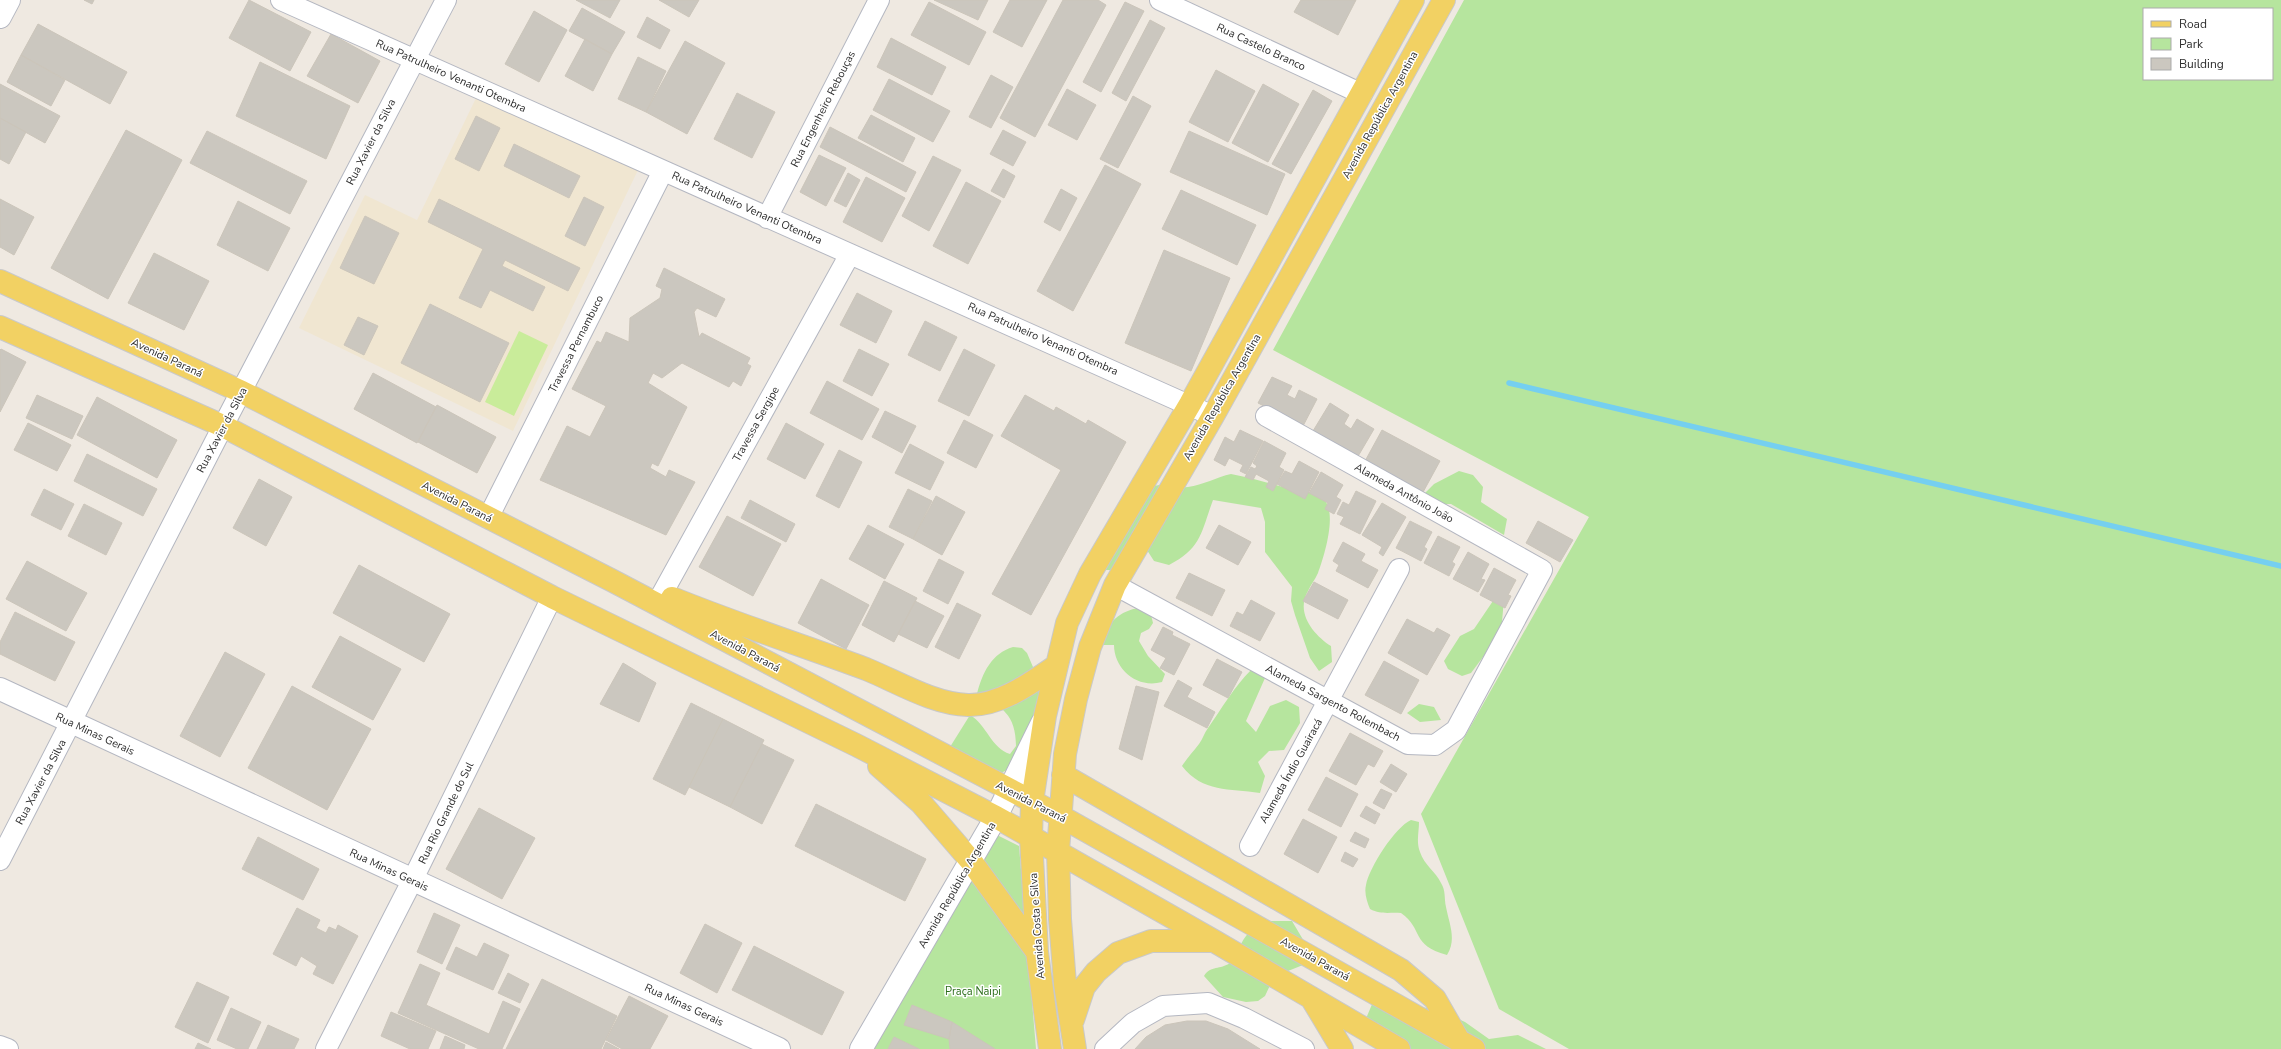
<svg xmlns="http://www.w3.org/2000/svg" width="2281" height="1049" viewBox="0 0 2281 1049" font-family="'Nunito Sans',sans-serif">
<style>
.education{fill:#f0e6d1}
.green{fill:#b6e59e;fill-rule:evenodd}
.pitch{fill:#c9ec9a}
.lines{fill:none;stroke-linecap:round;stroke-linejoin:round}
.stream{stroke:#75cff0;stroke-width:5.5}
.building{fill:#cbc7bf;stroke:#cbc5ba}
.minor-casing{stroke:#b4b7c1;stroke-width:22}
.tertiary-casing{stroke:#b4b7c1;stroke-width:24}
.secondary-casing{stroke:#b4b7c1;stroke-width:24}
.primary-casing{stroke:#c9c9c9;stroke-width:24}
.minor{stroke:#fff;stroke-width:20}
.tertiary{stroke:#fff;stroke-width:22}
.secondary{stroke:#fff;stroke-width:22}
.primary{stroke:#f2d163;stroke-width:22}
.labels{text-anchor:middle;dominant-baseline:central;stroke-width:3;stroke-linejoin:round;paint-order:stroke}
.street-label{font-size:11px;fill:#2e2e2e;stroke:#fff}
.park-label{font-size:11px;fill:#2c6e1b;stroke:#fff}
</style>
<rect width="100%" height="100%" fill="#efe9e1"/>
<path class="education" d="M477,96L638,170L513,431L299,328L365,195L417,220Z"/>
<path class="green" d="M1464,0H2281V1049H1569L1499,1009L1421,814L1589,517L1273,350ZM2144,9H2272V79H2144Z
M1459,471L1473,475L1483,487L1481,502L1507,519L1504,535L1451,504H1437L1425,493L1434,484Z
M1231,474C1247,477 1261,481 1276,485C1291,490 1308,489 1322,498C1339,509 1324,557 1318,573C1315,580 1311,584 1308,591C1295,613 1314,635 1331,646L1332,662L1319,671L1310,658L1295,615L1291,601L1292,587L1265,552V522L1261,508L1213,500C1201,532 1202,548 1169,565L1154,561L1145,547L1111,570H1104L1146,490C1167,479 1168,489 1188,487C1203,485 1217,477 1231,474Z
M1497,595L1504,599L1501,633L1471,673L1462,676L1448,669L1444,661L1460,636L1474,629Z
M1144,607L1151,615L1153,623L1149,629L1141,633L1139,641L1148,656L1165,674L1162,682C1137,689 1114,669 1114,645H1103L1100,638C1112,619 1121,610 1144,607Z
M1013,647L1022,648L1027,653L1042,688L1043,704L1009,769L1001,773L950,747L970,715C987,725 991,748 1010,754L1016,746C1016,715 1002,706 977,694C982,673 992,653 1013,647Z
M1251,670L1265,678L1246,721L1256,732L1270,706L1286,700L1299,707L1300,723L1284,750L1269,751L1258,762L1265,776L1260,793C1229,788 1203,793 1182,766C1187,758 1193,752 1199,744C1203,739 1204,733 1208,728C1222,708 1234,687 1251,670Z
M1419,704L1434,707L1441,720L1420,722L1407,713Z
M1411,820L1419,822C1419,832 1416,842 1420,852C1424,865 1436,872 1441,883C1446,891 1444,898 1446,907C1449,923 1457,940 1447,955C1410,945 1424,929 1401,913C1389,912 1382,915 1370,909C1367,902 1364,893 1366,885C1369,868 1395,827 1411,820Z
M995,834L1019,846L1036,1049H873Z
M1265,921H1292L1305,943L1303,965L1278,975L1272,981L1265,996L1258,1001L1246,1002L1223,997L1204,976C1211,965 1220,970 1230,963C1239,956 1239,944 1246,936C1250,930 1259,926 1265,921Z
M1373,1002L1437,1009L1465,1022L1489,1039L1518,1035L1546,1049H1379L1362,1028Z"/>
<path class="pitch" d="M519,331L548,345L514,416L485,402Z"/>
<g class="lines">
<path class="stream" d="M1509,383L2281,566"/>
</g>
<path class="building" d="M84,0H94L92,4Z
M249,0L311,32L290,71L229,38Z
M576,0H620L610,18Z
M659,0H699L689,17Z
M934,0H988L978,20Z
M1010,0H1047L1022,47L993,32Z
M1063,0H1098L1106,5L1035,137L1000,118Z
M1301,0H1356L1338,35L1294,12Z
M929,2L986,32L969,65L911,35Z
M1125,2L1144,11L1101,92L1083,82Z
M582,8L625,32L612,54L569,31Z
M534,11L567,30L539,82L505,64Z
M647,17L670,30L660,49L637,37Z
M1150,20L1165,28L1126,101L1112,93Z
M38,24L127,72L110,104L21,55Z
M331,34L380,61L358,103L307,76Z
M891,38L946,67L932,95L877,67Z
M585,39L612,54L593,91L565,76Z
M685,41L725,63L687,134L646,112Z
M21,55L65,80L51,106L7,82Z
M638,57L666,71L646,112L618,99Z
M260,62L350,106L326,159L236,116Z
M1216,70L1255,91L1228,142L1189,122Z
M991,75L1013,87L991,128L969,117Z
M889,79L950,111L933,142L873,110Z
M0,84L60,116L45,143L0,118Z
M1263,84L1299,104L1268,162L1232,143Z
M1067,89L1096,105L1077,140L1048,125Z
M1313,90L1332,101L1291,174L1272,164Z
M737,93L775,112L752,158L714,139Z
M1133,96L1151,106L1118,168L1100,159Z
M871,115L915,138L903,162L858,138Z
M476,116L500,128L479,171L455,159Z
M0,118L26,132L9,164L0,159Z
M830,127L916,172L906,192L820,147Z
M126,130L182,160L108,299L51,268Z
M1003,130L1026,142L1013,166L990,154Z
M207,131L307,181L290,214L190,163Z
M1189,131L1285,174L1267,215L1170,172Z
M514,144L580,176L569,198L504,166Z
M819,155L846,168L826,206L800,192Z
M933,156L961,170L929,231L902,216Z
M1105,165L1141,184L1073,311L1037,291Z
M1003,169L1015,176L1004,198L991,191Z
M848,173L860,180L846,207L834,201Z
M866,177L905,198L882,242L843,222Z
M966,182L1001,201L968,264L933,246Z
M1061,189L1077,198L1060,231L1044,222Z
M1181,190L1256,225L1237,265L1162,229Z
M584,197L604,207L585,246L565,236Z
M0,199L34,217L14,255L0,247Z
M439,199L580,268L568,291L505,260L502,266L545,287L533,311L490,290L481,308L459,298L483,249L428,222Z
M238,201L290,228L268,271L217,245Z
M365,216L399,233L374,284L340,268Z
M1164,250L1230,278L1191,371L1125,343Z
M154,253L209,281L184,330L128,303Z
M664,268L725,299L716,317L697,308L694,312L699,337L702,333L750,358L747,364L751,366L741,386L733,381L729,387L682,363L662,378L653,373L648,383L687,407L658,466L652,463L650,468L666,477L669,470L695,482L666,535L540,480L567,426L590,437L606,406L572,389L597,341L601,343L606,332L629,342L630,318L660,298L662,289L656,286Z
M857,293L892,311L876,343L840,325Z
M430,304L509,343L480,402L401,363Z
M358,317L378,326L364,355L344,345Z
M925,321L957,337L940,371L908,355Z
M1,349L26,362L0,412V350Z
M859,349L889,364L872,396L843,381Z
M964,349L995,365L969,416L938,401Z
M373,373L436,407L417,443L354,409Z
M1272,377L1292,386L1287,395L1295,399L1299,390L1317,399L1303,426L1258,403Z
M827,381L879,409L862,440L810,413Z
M37,395L83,416L72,439L26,418Z
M1025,395L1054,411L1056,407L1086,424L1088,420L1126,442L1031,615L992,594L1061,470L1001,436Z
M97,397L177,440L157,478L77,435Z
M1330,403L1349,415L1344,424L1351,429L1357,419L1374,429L1357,458L1313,431Z
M437,405L496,437L477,473L418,442Z
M885,411L916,426L902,453L872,437Z
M964,420L993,435L976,468L947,453Z
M28,423L71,445L57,471L14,450Z
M786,423L824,444L805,479L767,459Z
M1240,430L1263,441L1246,474L1240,471L1243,465L1229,458L1225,466L1214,460L1225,437L1234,442Z
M1382,430L1440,461L1422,494L1364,463Z
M1264,441L1286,453L1279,467L1284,470L1273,491L1266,487L1269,481L1256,474L1253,480L1245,477L1251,467L1255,469L1257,466L1253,463Z
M910,444L944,462L930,490L895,473Z
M839,450L862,462L839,508L816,496Z
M87,454L157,489L143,516L74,481Z
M1299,461L1319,472L1305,499L1277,484L1285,471L1292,474Z
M1321,472L1343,485L1336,497L1341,500L1334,514L1325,509L1328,503L1309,493Z
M259,479L292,497L266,546L233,528Z
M44,489L74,504L61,530L31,515Z
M908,489L932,501L913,539L889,527Z
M1356,491L1376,501L1360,534L1340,524L1344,517L1337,514L1343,502L1349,505Z
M936,496L965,512L942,555L913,539Z
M750,500L795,524L786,542L741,518Z
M1382,503L1406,517L1383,556L1379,553L1382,547L1362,535Z
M84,504L122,523L106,555L68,536Z
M727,516L781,544L753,596L699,567Z
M1410,521L1432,532L1424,547L1427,549L1421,561L1396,548Z
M1538,521L1573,540L1560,562L1526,543Z
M868,525L904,544L885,579L849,559Z
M1219,525L1251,542L1238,565L1206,548Z
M1438,536L1460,547L1452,562L1455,564L1449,576L1424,563Z
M1343,542L1365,554L1361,561L1378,570L1368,588L1336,571L1339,565L1333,561Z
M1468,552L1489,564L1481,579L1485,580L1478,592L1453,579Z
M939,559L964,572L948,604L923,591Z
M27,561L87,593L66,631L6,599Z
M359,565L450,614L424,662L333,613Z
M1494,568L1516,580L1508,595L1511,596L1505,608L1480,595Z
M1189,573L1225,590L1212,616L1176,598Z
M821,579L869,605L846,649L798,623Z
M884,581L917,598L894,642L862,625Z
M1314,582L1348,600L1338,619L1303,601Z
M1251,600L1275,613L1260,641L1230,626L1237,612L1243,615Z
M915,601L944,616L927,648L898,634Z
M957,603L981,615L959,659L935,647Z
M15,612L75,642L55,681L0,654V642Z
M1407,619L1434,633L1437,628L1450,635L1427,675L1388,653Z
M1163,627L1173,632L1172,635L1190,644L1174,675L1160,668L1166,658L1151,650Z
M340,636L401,669L373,720L312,687Z
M225,652L265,674L220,757L180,736Z
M1217,659L1242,672L1228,698L1203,685Z
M1384,661L1419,680L1401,714L1365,695Z
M623,663L656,683L639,722L600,704Z
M1178,680L1192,688L1187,697L1215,712L1207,728L1164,706Z
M292,686L371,729L327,810L248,768Z
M1136,686L1159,692L1142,760L1119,749Z
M691,703L723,719L685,795L653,779Z
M723,719L764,740L730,807L689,787Z
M1350,733L1383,751L1374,767L1368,764L1356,785L1329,771Z
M762,744L794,760L762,824L730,807Z
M1391,764L1407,774L1396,792L1380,782Z
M1326,777L1358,794L1341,827L1308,810Z
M1381,789L1392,794L1384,809L1373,803Z
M816,804L926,859L905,901L795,846Z
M1366,806L1380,814L1375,824L1360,816Z
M479,808L535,838L502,899L446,869Z
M1303,819L1337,837L1318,873L1284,854Z
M1355,832L1369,839L1365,848L1350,841Z
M258,837L319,869L303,900L242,869Z
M1345,852L1358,859L1353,867L1341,861Z
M297,908L320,920L316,928L326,933L329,927L336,930L338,925L358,936L333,984L313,974L317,966L301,956L296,966L273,954Z
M434,913L460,925L442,964L417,952Z
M705,924L742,943L717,993L680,973Z
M484,943L509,955L493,990L446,969L456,947L477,957Z
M754,946L844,992L822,1035L732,990Z
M420,964L440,973L426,1005L489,1034L503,1001L520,1009L502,1049H479L398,1013Z
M508,973L529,984L520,1003L498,993Z
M542,979L617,1016L601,1049H506Z
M197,982L229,997L208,1043L175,1027Z
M629,996L668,1016L650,1049H622L606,1040Z
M912,1005L952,1022L949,1039L904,1025Z
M231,1008L261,1022L248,1049H237L217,1040Z
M391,1012L436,1031L428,1049H410L381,1036Z
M1187,1021H1206L1228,1029L1260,1049H1135L1146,1037L1165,1025Z
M952,1022L995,1049H950L949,1039Z
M268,1025L299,1039L294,1049H257Z
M445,1036L465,1045L464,1049H440Z
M894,1037L919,1049H888Z
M606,1042L619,1049H603Z
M198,1043L211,1049H195Z"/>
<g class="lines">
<g class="minor-casing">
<path id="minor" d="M281,0L1213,416
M1160,0L1362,94
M767,218L879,0
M488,518L663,171
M1115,585L1408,744L1435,745L1456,730L1542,570L1266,416
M662,594L850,254
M1250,846L1399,569
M0,860L223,426L446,0
M0,1046L8,1049
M326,1049L412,881L552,597
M1105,1049L1133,1023L1163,1006L1208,1003L1244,1018L1304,1049"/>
</g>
<g class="tertiary-casing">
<path id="tertiary" d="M0,17L9,0"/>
</g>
<g class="secondary-casing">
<path id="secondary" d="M0,689L779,1049
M861,1049L996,817L1042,723"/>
</g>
<g class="primary-casing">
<path id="primary" d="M0,281L242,392L613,581L1060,816L1474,1049
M0,327L223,426L552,597L856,745L996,817L1214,941L1399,1049
M672,598C736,624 801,645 866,669C898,682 933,704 968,705C1000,706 1031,683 1056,666
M879,766L921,803L971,861L1037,952
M1063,775L1401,970L1435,999L1458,1039
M1312,999L1342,1049
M1073,1020L1084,987L1096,972L1118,953L1151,941H1210
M1050,1049L1037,952L1031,838L1032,802L1045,716L1067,623L1090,574L1190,404L1413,0
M1075,1049L1065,984L1060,919L1058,852L1065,754L1076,699L1090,647L1115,585L1213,416L1444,0"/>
</g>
<use href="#minor" class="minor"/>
<use href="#tertiary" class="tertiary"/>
<use href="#secondary" class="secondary"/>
<use href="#primary" class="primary"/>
</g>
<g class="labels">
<g class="street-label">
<text transform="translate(1261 47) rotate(25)">Rua Castelo Branco</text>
<text transform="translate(451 76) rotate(24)">Rua Patrulheiro Venanti Otembra</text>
<text transform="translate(823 109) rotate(-63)">Rua Engenheiro Rebouças</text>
<text transform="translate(1380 115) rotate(-61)">Avenida República Argentina</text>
<text transform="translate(371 142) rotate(-63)">Rua Xavier da Silva</text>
<text transform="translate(747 208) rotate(24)">Rua Patrulheiro Venanti Otembra</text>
<text transform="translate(1043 339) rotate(24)">Rua Patrulheiro Venanti Otembra</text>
<text transform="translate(576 344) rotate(-63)">Travessa Pernambuco</text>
<text transform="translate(167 358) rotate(25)">Avenida Paraná</text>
<text transform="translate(1222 397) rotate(-60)">Avenida República Argentina</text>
<text transform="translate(756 424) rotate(-61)">Travessa Sergipe</text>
<text transform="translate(222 430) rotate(-62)">Rua Xavier da Silva</text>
<text transform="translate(1404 493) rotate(29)">Alameda Antônio João</text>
<text transform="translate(457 502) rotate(27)">Avenida Paraná</text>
<text transform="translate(745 651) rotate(28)">Avenida Paraná</text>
<text transform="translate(1333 703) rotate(28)">Alameda Sargento Rolembach</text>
<text transform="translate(95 734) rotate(25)">Rua Minas Gerais</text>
<text transform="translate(1291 771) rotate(-61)">Alameda Índio Guairacá</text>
<text transform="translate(41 782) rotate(-62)">Rua Xavier da Silva</text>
<text transform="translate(1031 802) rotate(27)">Avenida Paraná</text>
<text transform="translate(446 813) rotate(-64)">Rua Rio Grande do Sul</text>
<text transform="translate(389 870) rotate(25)">Rua Minas Gerais</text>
<text transform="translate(957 885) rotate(-60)">Avenida República Argentina</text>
<text transform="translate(1037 926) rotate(-94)">Avenida Costa e Silva</text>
<text transform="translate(1315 959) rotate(29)">Avenida Paraná</text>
<text transform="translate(684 1005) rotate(25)">Rua Minas Gerais</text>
</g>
<g class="park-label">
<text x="973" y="991">Praça Naipi</text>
</g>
</g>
<rect x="2143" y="8" width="130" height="72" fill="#ffffff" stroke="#ababab"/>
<rect x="2151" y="21" width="20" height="6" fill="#f2d163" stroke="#ababab"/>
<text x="2179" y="28" font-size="12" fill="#2e2e2e">Road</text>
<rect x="2151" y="38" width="20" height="12" fill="#b6e59e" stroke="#ababab"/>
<text x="2179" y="48" font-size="12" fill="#2e2e2e">Park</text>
<rect x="2151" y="58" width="20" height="12" fill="#cbc7bf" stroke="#ababab"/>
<text x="2179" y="68" font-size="12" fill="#2e2e2e">Building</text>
</svg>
